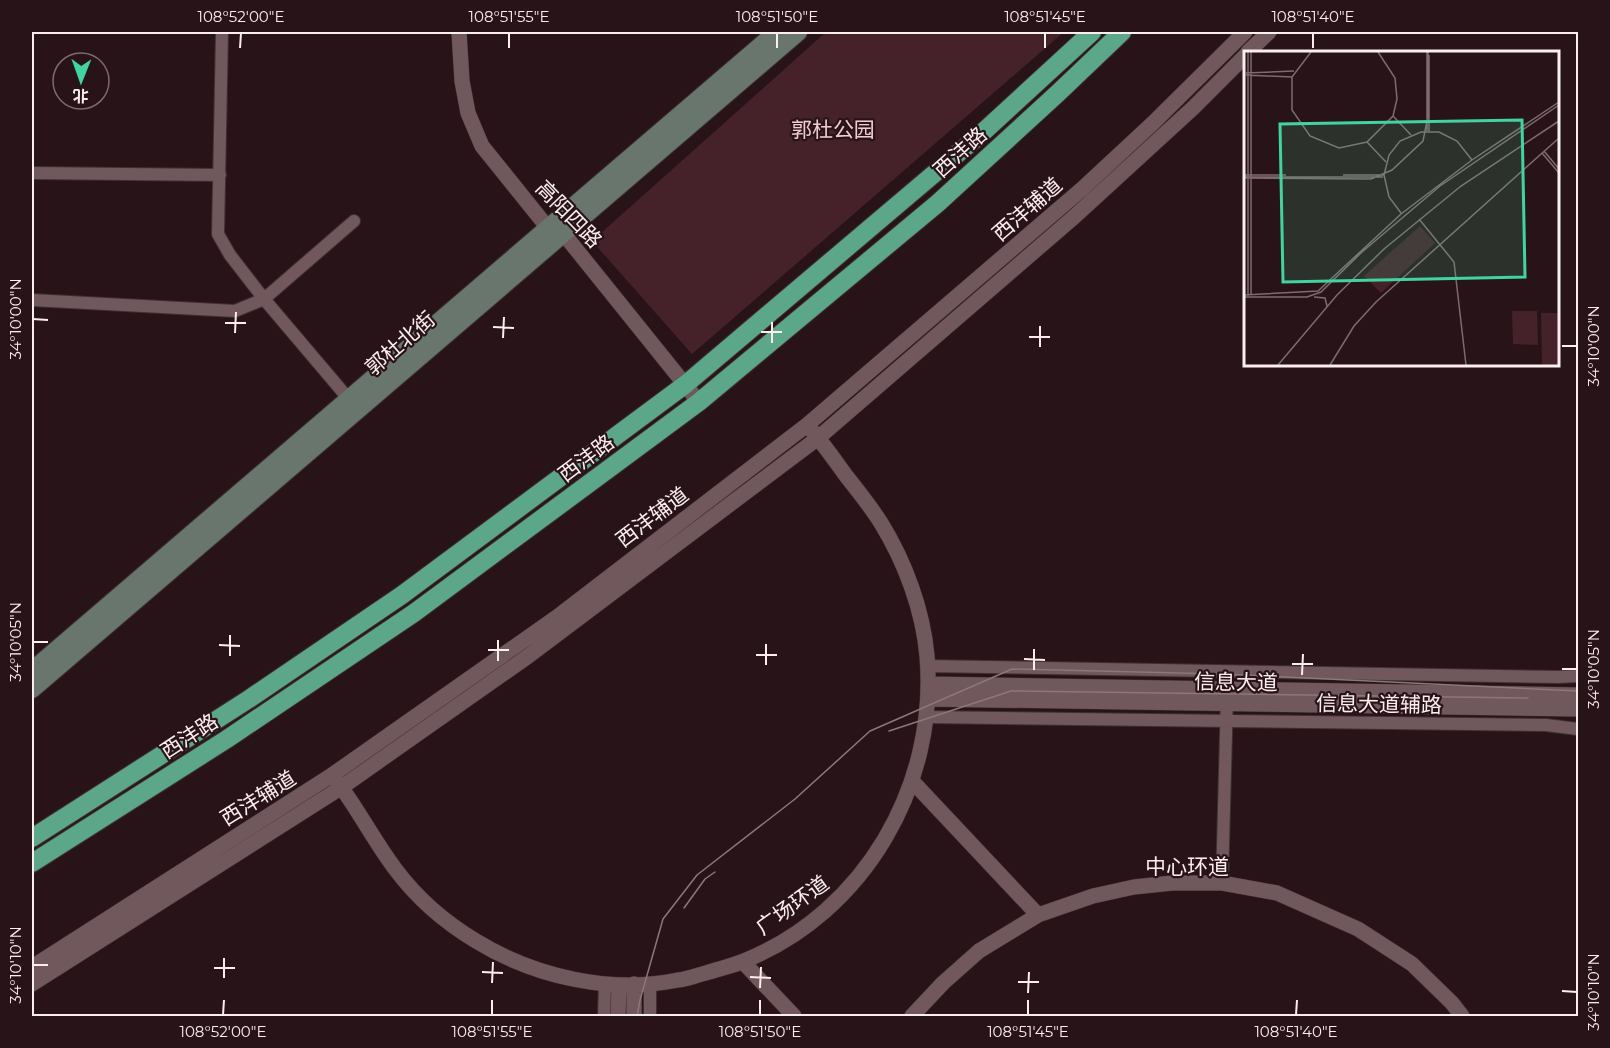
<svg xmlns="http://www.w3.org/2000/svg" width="1610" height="1048" viewBox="0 0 1610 1048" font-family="Montserrat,'Noto Sans SC',sans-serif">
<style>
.green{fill:#452129}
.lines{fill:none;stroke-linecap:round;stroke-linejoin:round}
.minor-casing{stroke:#3e3133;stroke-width:14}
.tertiary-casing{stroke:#3e3133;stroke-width:16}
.secondary-casing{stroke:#3e3133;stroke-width:20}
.trunk-casing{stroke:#3e3133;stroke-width:20}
.minor{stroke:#71585c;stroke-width:12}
.tertiary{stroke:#71585c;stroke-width:15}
.secondary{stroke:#69766d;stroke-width:18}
.trunk{stroke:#5ca789;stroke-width:18}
.tram{stroke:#8a787b;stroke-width:1.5}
.ticks{fill:none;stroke:#fcedf0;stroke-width:2}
.labels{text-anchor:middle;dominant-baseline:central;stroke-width:4.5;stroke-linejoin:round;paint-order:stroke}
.park-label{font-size:21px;fill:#f3cbd2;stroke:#281418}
.street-label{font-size:21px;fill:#fcedf0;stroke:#281418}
.inset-road{fill:none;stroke:#7d6b6e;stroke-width:1.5}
.view{fill:#41d4a1;fill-opacity:0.15;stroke:#41d4a1;stroke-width:3}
.inset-edge{fill:none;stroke:#fcedf0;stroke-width:3}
.neatline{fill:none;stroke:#fcedf0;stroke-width:2}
.ticks-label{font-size:15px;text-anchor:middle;fill:#fcedf0}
</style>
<rect width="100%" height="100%" fill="#281418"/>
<path class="green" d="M826,32H1064L692,354L592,241Z"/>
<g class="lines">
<g class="minor-casing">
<path id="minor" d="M222,32L218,234L230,255L264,299L353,404
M32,173L220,175
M32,300L235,311L264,299L354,221
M927,666L1558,677L1578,676
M926,717L1546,725L1578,729
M1222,883L1227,696
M604,1016L605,983
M650,1016V984"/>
</g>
<g class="tertiary-casing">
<path id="tertiary" d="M459,32L462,81L468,113L482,146L548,228L563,233L699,402
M1248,52L1269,32
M928,684L1578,695
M928,699L1578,709
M336,780C358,809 374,841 396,870C417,898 446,923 476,941C535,977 611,994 678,980C688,979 697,975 706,973C718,969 732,966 744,961C865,912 938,785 927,656C923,610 905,562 881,523C871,507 859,492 847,477C836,462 825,446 813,432
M913,782L1038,915
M743,962L794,1016
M32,967L332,775L557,617L807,425L1082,189L1153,123L1245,32
M32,984L342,787L527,657L818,438L1074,217L1193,108L1246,55
M618,1016L619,985
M634,1016V984
M912,1016L943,983L979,951L1038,915L1093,896L1134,887L1172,883H1222L1277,893L1358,929L1412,964L1452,1003L1462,1016"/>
</g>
<g class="secondary-casing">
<path id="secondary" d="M32,671L777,32
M32,689L798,32"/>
</g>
<g class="trunk-casing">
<path id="trunk" d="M32,838L249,699L402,595L686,384L981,134L1092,32
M32,863L227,739L414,613L699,402L938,203L1058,93L1122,32"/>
</g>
<use href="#minor" class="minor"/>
<use href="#tertiary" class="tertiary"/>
<use href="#secondary" class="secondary"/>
<use href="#trunk" class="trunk"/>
<path class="tram" d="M889,731L1011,691L1528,698
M684,908L705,879L715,872
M637,1016L640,1000L663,919L697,875L795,799L870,731L1012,669L1221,674L1578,691"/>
</g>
<path class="ticks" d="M240,48L241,33M509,48V33M777,48V33M1045,48V33M1313,48V33M33,319L48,320M225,323H246M493,327L514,328M761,332H782M235,333L236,312M1029,337H1050M503,338L504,317M772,343V322M1562,346H1577M1040,347V326M33,642H48M219,645L240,646M488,650H509M756,655H777M230,656V635M1024,659L1045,660M498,661V640M1292,664H1313M766,665V644M1562,669H1577M1034,670V649M1302,675L1303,654M33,965H48M214,968H235M482,972L503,973M750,977L771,978M224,978V958M1018,982H1039M492,983L493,962M760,988L761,967M1562,991L1577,992M1028,993L1029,972M223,1015L224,1000M492,1015V1000M760,1015V1000M1028,1015V1000M1296,1015L1297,1000"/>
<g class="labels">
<g class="park-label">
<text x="833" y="129">郭杜公园</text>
</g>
<g class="street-label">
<text transform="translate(960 152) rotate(-42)">西沣路</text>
<text transform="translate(1027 209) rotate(-41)">西沣辅道</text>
<text transform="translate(569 214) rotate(46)">高阳四路</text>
<text transform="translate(400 343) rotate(-41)">郭杜北街</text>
<text transform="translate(586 458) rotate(-37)">西沣路</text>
<text transform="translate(652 517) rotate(-37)">西沣辅道</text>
<text transform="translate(1236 682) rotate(1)">信息大道</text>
<text transform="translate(1379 704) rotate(1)">信息大道辅路</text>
<text transform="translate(189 736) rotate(-33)">西沣路</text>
<text transform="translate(258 798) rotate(-32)">西沣辅道</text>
<text x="1187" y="866">中心环道</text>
<text transform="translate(792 905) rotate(-36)">广场环道</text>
</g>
</g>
<g transform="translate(1244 51)">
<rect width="315" height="315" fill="#281418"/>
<path d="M176,175L191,192L137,242L120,225ZM268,260H293L294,294L269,293ZM297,262H315V314H298Z" fill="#452129"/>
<path class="inset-road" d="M4,1V245M7,1V244M67,1L48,26V59L66,85L95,97L123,91L149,65L153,48L151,27L134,1M183,1V80M185,4V80M2,22L50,20M2,24L48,26M149,65L167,84M123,91L142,111M300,100L315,118M298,102L315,122M0,124H42M99,124H140M0,126H139M0,127L127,128L148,119L179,90L184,65V1M157,162L145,146L140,124L145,104L156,90L177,81H195L213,90L228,109M175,168L210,211L222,314M0,244L74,240L157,163L228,109L315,51M0,246H63L77,241L118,201L196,135L315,54M70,246L81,247L83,255M34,314L93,244L140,198L217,135L315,70M86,314L110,275L132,251L315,87"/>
<path class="view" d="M278,69L281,226L39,231L36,73Z"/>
<rect width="315" height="315" class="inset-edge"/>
</g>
<rect width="1610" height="1048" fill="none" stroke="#281418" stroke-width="66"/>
<g transform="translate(81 81) rotate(181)"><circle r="28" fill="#281418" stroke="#7d6b6e" stroke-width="1.5"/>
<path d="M0-4.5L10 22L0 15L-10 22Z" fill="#41d4a1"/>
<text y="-9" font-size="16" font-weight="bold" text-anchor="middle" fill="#fcedf0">北</text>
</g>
<rect x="33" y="33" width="1544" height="982" class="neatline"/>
<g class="ticks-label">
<text x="241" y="22">108°52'00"E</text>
<text x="509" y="22">108°51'55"E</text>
<text x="777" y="22">108°51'50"E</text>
<text x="1045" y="22">108°51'45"E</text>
<text x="1313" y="22">108°51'40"E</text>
<text transform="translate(16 319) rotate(-90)" y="5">34°10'00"N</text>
<text transform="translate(1594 346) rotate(-90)" y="5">34°10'00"N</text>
<text transform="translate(16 642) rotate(-90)" y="5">34°10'05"N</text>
<text transform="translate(1594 669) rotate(-90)" y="5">34°10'05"N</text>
<text transform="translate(16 965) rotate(-90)" y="5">34°10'10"N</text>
<text transform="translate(1594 992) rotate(-90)" y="5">34°10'10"N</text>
<text x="223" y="1037">108°52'00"E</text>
<text x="492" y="1037">108°51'55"E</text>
<text x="760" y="1037">108°51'50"E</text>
<text x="1028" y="1037">108°51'45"E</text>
<text x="1296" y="1037">108°51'40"E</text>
</g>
</svg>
